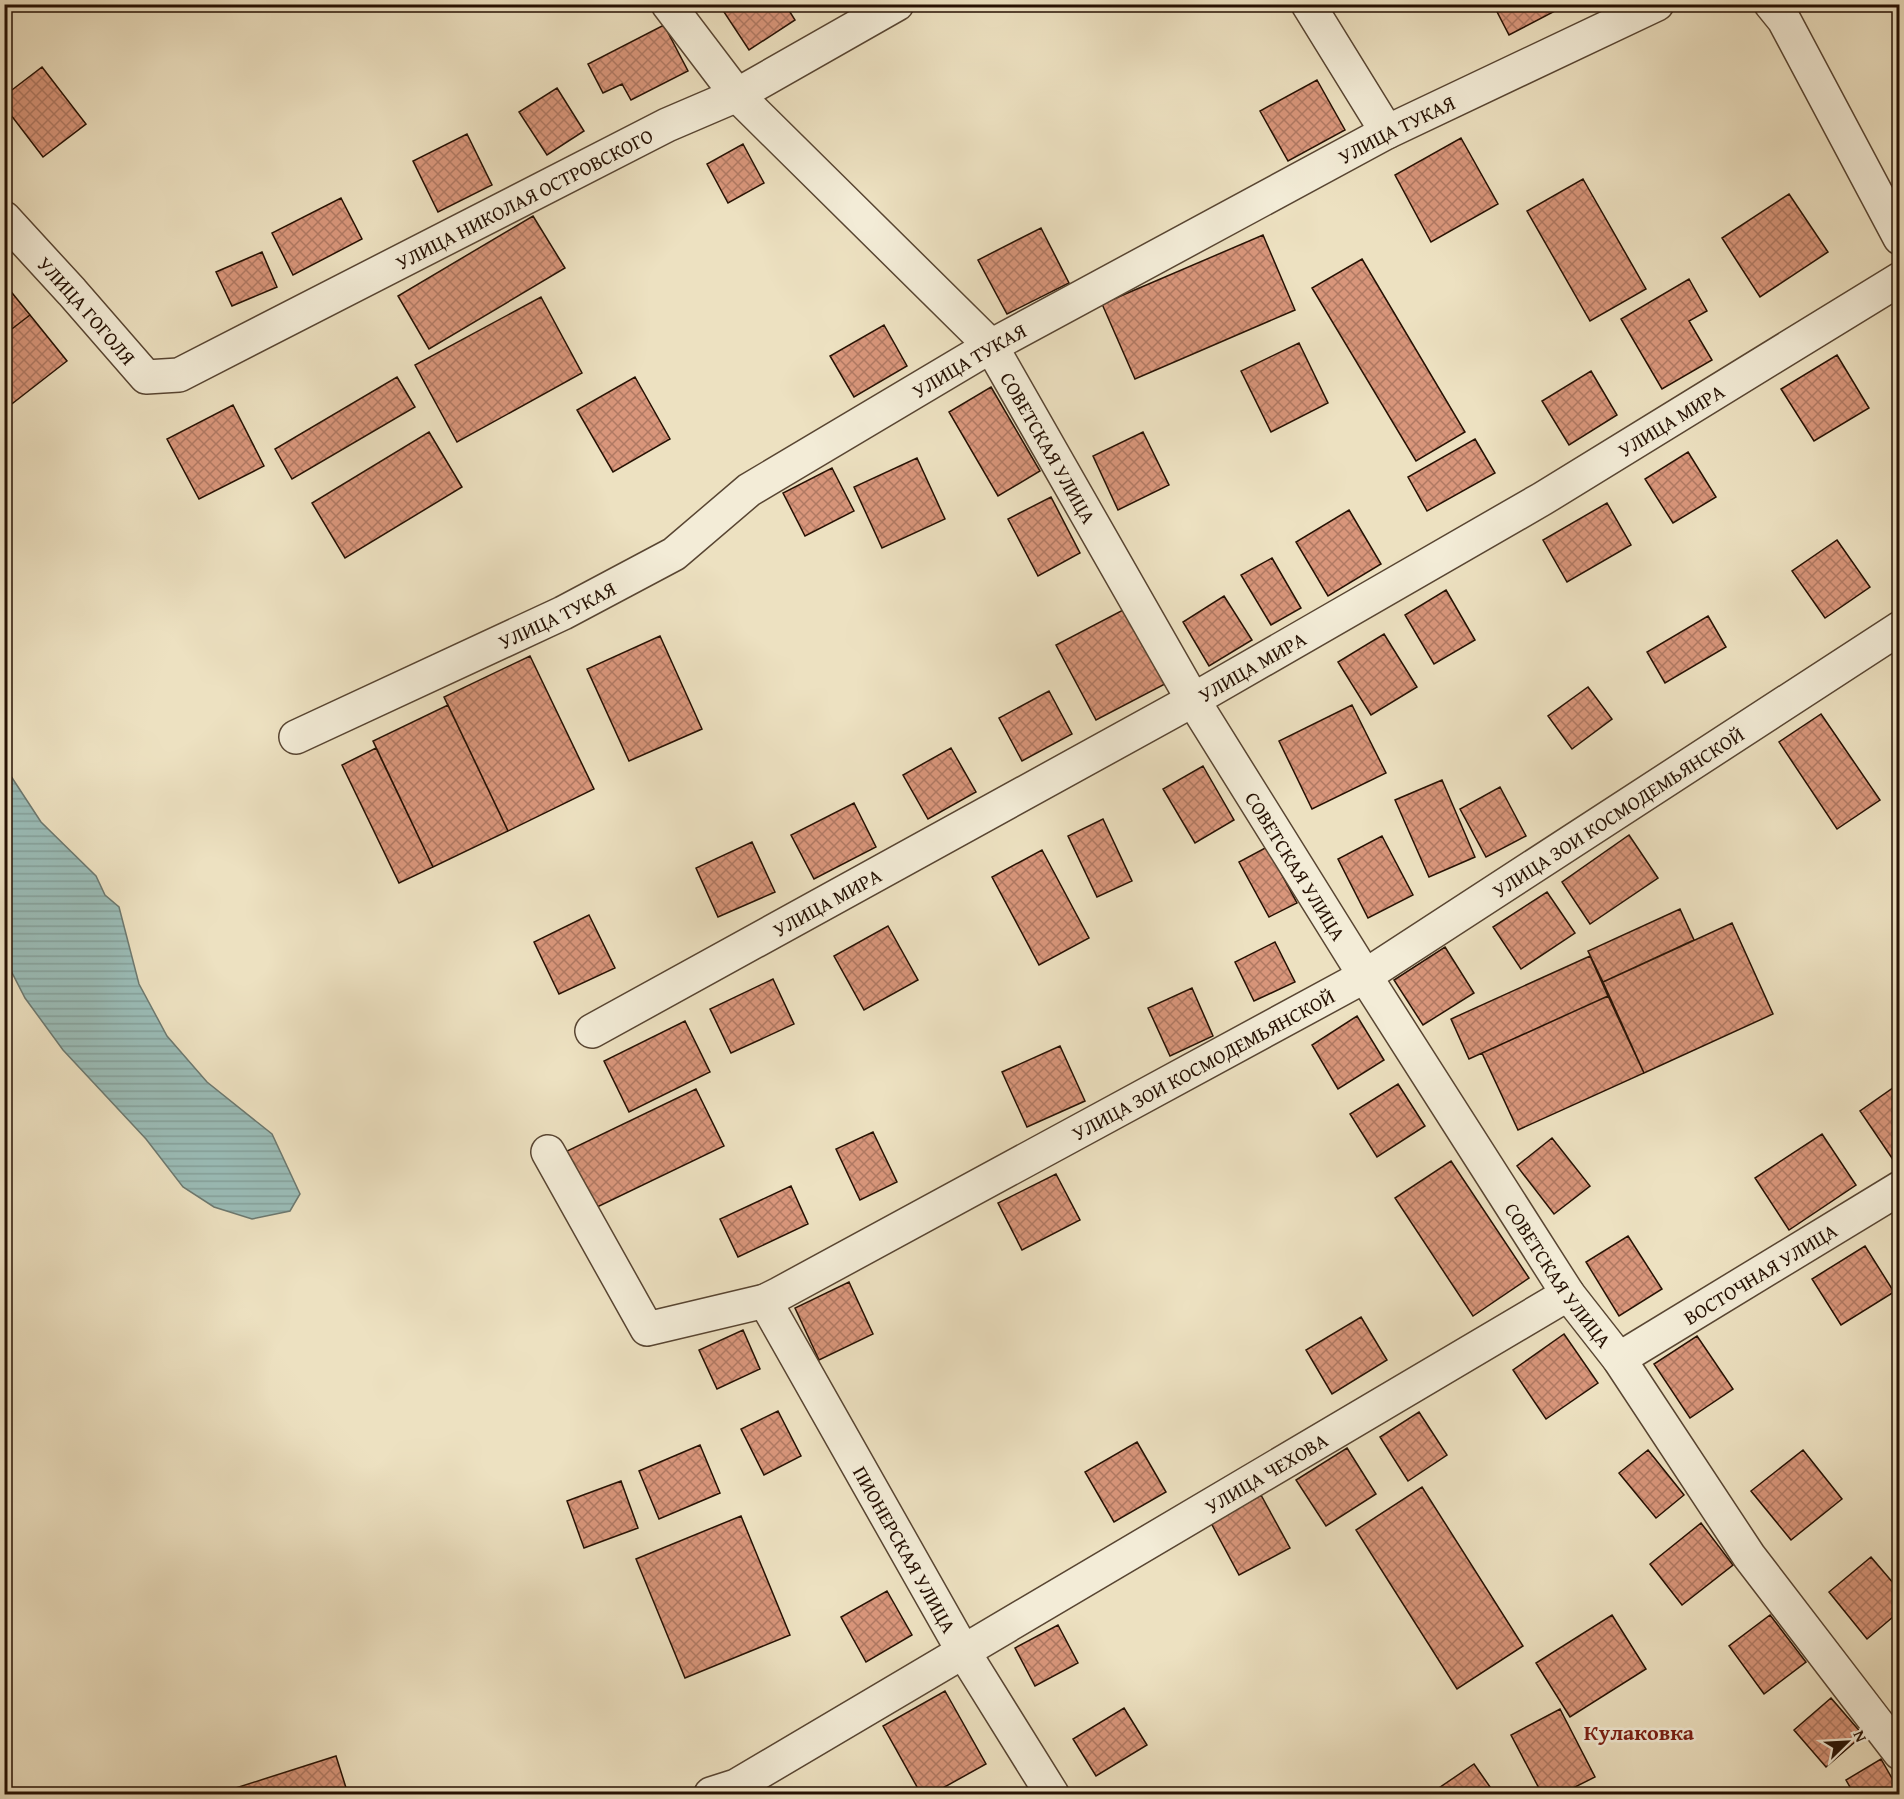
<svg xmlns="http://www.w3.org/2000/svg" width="1904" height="1799" viewBox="0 0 1904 1799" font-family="'Gentium Book Plus',serif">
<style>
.water{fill:url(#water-rules);stroke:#6c786f;stroke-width:1.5}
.building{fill:url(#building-cross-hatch);stroke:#261103;stroke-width:1.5}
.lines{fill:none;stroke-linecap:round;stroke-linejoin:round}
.street-casing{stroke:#584532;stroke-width:36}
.street{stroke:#f3ecd7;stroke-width:33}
.labels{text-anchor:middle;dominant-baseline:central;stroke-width:5;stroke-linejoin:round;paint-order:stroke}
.street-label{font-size:20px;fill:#261103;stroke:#f3ecd7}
.quarter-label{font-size:22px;font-weight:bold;fill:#7a1f14;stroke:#f3ecd7}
</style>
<defs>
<pattern id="water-rules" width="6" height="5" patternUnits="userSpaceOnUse" patternTransform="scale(1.5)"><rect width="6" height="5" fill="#9abcb7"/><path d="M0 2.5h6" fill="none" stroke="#85a19c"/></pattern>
<pattern id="building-cross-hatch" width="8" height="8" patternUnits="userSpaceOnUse" patternTransform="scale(1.5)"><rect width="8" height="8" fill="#d9967b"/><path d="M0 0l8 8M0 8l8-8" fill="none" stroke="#b07963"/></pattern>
</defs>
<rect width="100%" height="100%" fill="#ede1c1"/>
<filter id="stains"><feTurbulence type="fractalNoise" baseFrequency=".00333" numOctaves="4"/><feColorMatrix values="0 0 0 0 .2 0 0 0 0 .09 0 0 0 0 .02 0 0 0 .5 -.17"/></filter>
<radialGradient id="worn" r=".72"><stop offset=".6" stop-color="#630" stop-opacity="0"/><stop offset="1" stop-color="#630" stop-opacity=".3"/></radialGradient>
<path class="water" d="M5,767L41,822L96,876L105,895L119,907L139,984L167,1036L207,1082L272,1134L300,1194L290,1211L252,1219L214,1207L183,1187L146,1139L63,1050L25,998L5,959Z"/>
<path class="building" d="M735,4H785L795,20L749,50L724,12Z
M1493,4H1554L1557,10L1509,35Z
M664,25L688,71L631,100L622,84L603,93L588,64Z
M42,67L86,124L43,157L4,106V96Z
M1317,80L1345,130L1288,161L1260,111Z
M557,88L584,131L547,155L519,112Z
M467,134L492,185L438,212L413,161Z
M1461,138L1498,204L1431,242L1395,175Z
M743,144L764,183L728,203L707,164Z
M1583,179L1646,289L1590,321L1527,211Z
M1789,194L1828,252L1760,297L1722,238Z
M341,198L362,239L293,275L272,233Z
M533,216L565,268L429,349L398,296Z
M1041,228L1069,283L1007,314L978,260Z
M1263,235L1295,310L1135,379L1102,304Z
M262,252L277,287L232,306L216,272Z
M1362,259L1465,432L1416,461L1312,288Z
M1689,279L1707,311L1689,321L1712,360L1662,389L1621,319Z
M4,283L30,315L4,335Z
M541,297L582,373L457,442L415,365Z
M30,315L67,361L4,410V335Z
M884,325L907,366L854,397L830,356Z
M1299,343L1328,403L1271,432L1241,371Z
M1837,355L1869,408L1814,441L1781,389Z
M1591,371L1617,415L1569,445L1542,401Z
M397,377L415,407L292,479L275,449Z
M635,377L670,439L613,472L577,410Z
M991,387L1040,471L998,496L949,412Z
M233,405L264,466L199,499L167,439Z
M429,432L462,487L345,558L312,503Z
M1143,432L1169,485L1118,510L1093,456Z
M1475,439L1495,473L1427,511L1408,477Z
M1688,452L1716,497L1673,523L1645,479Z
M917,458L945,519L882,548L854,487Z
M832,468L854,511L805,536L783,493Z
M1051,497L1080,553L1038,576L1008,519Z
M1607,503L1631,545L1567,582L1543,540Z
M1349,510L1381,564L1328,596L1296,542Z
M1837,540L1870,587L1825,618L1792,571Z
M1272,558L1301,608L1271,625L1241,575Z
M1446,590L1475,640L1434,664L1405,615Z
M1224,596L1252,640L1209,666L1183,622Z
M1125,609L1165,684L1096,720L1056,645Z
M1708,616L1726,647L1665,683L1647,652Z
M1384,634L1417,687L1371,715L1338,662Z
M660,636L702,729L629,761L587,669Z
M530,656L594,789L508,831L444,697Z
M1588,687L1612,719L1572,749L1548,716Z
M1049,691L1072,734L1022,761L999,718Z
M448,705L508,831L433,867L373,741Z
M1352,705L1386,773L1312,809L1279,741Z
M1821,714L1880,800L1837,829L1779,742Z
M376,748L433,867L399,883L342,765Z
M951,748L976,792L928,819L903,775Z
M1203,766L1234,820L1195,843L1163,789Z
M1442,780L1475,857L1429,877L1395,800Z
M1500,787L1526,836L1486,857L1460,809Z
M854,803L876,847L814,879L791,835Z
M1103,819L1132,881L1097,897L1068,836Z
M1629,835L1658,878L1590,924L1562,882Z
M1382,836L1413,895L1368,918L1338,859Z
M752,842L775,892L718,917L696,868Z
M1267,847L1297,903L1269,917L1239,862Z
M1042,850L1089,938L1039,965L992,877Z
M1547,892L1575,933L1521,969L1493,927Z
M1680,909L1694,940L1603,982L1588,951Z
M589,915L615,968L559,994L534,942Z
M1732,923L1773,1014L1644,1073L1603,982Z
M888,926L918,980L864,1010L834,956Z
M1275,942L1295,982L1254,1001L1235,962Z
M1445,947L1474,993L1423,1025L1394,980Z
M1590,956L1608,996L1469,1059L1451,1019Z
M773,979L794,1024L731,1053L710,1009Z
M1192,988L1213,1036L1170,1056L1148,1008Z
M1608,996L1644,1073L1518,1130L1482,1053Z
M1357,1016L1384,1060L1338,1089L1312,1045Z
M685,1021L710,1072L629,1112L604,1061Z
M1060,1046L1085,1101L1027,1127L1002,1072Z
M1900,1083V1162L1896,1164L1860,1111Z
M1398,1084L1425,1126L1377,1157L1350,1114Z
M696,1089L724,1146L593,1209L565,1152Z
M873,1132L897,1182L860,1200L836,1149Z
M1822,1134L1856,1185L1789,1230L1755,1178Z
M1552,1138L1590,1186L1554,1214L1517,1166Z
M1451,1161L1529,1278L1473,1316L1395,1198Z
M1056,1174L1080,1220L1022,1250L998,1203Z
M791,1186L808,1224L738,1257L720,1219Z
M1628,1236L1662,1289L1619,1316L1586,1262Z
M1865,1246L1894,1292L1841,1325L1812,1279Z
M849,1282L873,1334L819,1360L795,1308Z
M1361,1317L1387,1360L1332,1394L1306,1350Z
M743,1330L760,1369L717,1389L699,1350Z
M1564,1334L1598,1383L1546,1419L1513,1370Z
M1697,1336L1733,1389L1690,1418L1654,1364Z
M778,1411L801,1456L764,1475L741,1429Z
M1419,1412L1447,1455L1408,1481L1380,1437Z
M1137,1442L1166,1492L1114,1522L1085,1472Z
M700,1445L720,1493L659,1519L639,1471Z
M1347,1448L1376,1494L1326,1526L1296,1480Z
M1648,1450L1684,1495L1656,1518L1619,1473Z
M1803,1450L1842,1499L1791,1540L1751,1491Z
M621,1481L638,1528L584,1548L567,1501Z
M1422,1487L1523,1646L1457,1689L1356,1530Z
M1261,1495L1290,1548L1239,1575L1211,1523Z
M741,1516L790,1635L685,1678L636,1559Z
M1701,1523L1733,1565L1682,1605L1650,1564Z
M1871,1557L1900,1591V1611L1867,1639L1829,1592Z
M887,1591L912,1635L866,1662L841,1617Z
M1612,1615L1646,1669L1570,1717L1536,1663Z
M1770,1615L1806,1662L1764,1694L1729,1646Z
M1058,1625L1078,1663L1035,1686L1015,1648Z
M945,1691L986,1764L932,1794H921L883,1726Z
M1831,1698L1863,1735L1826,1767L1794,1730Z
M1124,1708L1147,1745L1096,1776L1073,1739Z
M1560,1709L1595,1777L1561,1794H1542L1511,1735Z
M336,1756L348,1794H217Z
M1881,1759L1897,1787L1884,1794H1854L1846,1780Z
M1474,1764L1495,1794H1430Z"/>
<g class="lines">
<g class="street-casing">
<g id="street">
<path id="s1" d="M668,4L737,95L991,346L1193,700L1365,976L1568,1294L1619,1359L1749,1556L1900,1753"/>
<path d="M1308,4L1387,132"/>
<path d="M1771,4L1784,20L1900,238"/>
<path id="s2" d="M4,218L72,292L146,377L179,375L667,125L737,95L897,4"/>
<path id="s3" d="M296,737L563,613L674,554L749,490L991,346L1387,132L1657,4"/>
<path id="s4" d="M592,1031L1193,700L1542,499L1900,279"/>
<path id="s5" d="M548,1152L647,1329L765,1301L779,1294L1365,976L1900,628"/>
<path id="s6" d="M765,1301L963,1651L1052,1794"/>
<path id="s7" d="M1619,1359L1900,1188"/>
<path id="s8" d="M711,1794L736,1786L1568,1294"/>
</g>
</g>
<use href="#street" class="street"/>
</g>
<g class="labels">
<g class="street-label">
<text stroke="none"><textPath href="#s3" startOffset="1260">УЛИЦА ТУКАЯ</textPath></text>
<text stroke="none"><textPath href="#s2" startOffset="634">УЛИЦА НИКОЛАЯ ОСТРОВСКОГО</textPath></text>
<text stroke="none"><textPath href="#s2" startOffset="124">УЛИЦА ГОГОЛЯ</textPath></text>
<text stroke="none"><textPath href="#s3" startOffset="774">УЛИЦА ТУКАЯ</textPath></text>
<text stroke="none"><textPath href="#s4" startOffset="1240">УЛИЦА МИРА</textPath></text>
<text stroke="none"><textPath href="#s1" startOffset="588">СОВЕТСКАЯ УЛИЦА</textPath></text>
<text stroke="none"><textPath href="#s3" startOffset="288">УЛИЦА ТУКАЯ</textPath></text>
<text stroke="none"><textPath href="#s4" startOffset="754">УЛИЦА МИРА</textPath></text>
<text stroke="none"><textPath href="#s5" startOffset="1308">УЛИЦА ЗОИ КОСМОДЕМЬЯНСКОЙ</textPath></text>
<text stroke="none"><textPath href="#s1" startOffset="1074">СОВЕТСКАЯ УЛИЦА</textPath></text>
<text stroke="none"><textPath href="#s4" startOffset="268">УЛИЦА МИРА</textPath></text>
<text stroke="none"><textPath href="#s5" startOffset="822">УЛИЦА ЗОИ КОСМОДЕМЬЯНСКОЙ</textPath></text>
<text stroke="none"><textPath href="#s7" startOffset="165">ВОСТОЧНАЯ УЛИЦА</textPath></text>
<text stroke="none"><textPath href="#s1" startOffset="1560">СОВЕТСКАЯ УЛИЦА</textPath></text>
<text stroke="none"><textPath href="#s8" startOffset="642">УЛИЦА ЧЕХОВА</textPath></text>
<text stroke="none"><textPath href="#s6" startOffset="285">ПИОНЕРСКАЯ УЛИЦА</textPath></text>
</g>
<g class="quarter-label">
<text x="1639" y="1732">Кулаковка</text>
</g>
</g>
<rect width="1904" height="1799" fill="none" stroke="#ede1c1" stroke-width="24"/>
<rect x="6" y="6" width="1892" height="1787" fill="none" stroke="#261103" stroke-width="3"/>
<rect x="12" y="12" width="1880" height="1775" fill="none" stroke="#261103" stroke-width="1.5"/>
<g transform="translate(1847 1742) rotate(66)" stroke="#f3ecd7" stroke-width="4.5" paint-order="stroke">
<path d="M0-4.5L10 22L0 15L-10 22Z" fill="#261103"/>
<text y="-9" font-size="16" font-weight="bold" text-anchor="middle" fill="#261103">N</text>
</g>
<rect width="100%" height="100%" filter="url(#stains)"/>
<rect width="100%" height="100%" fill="url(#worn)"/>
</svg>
